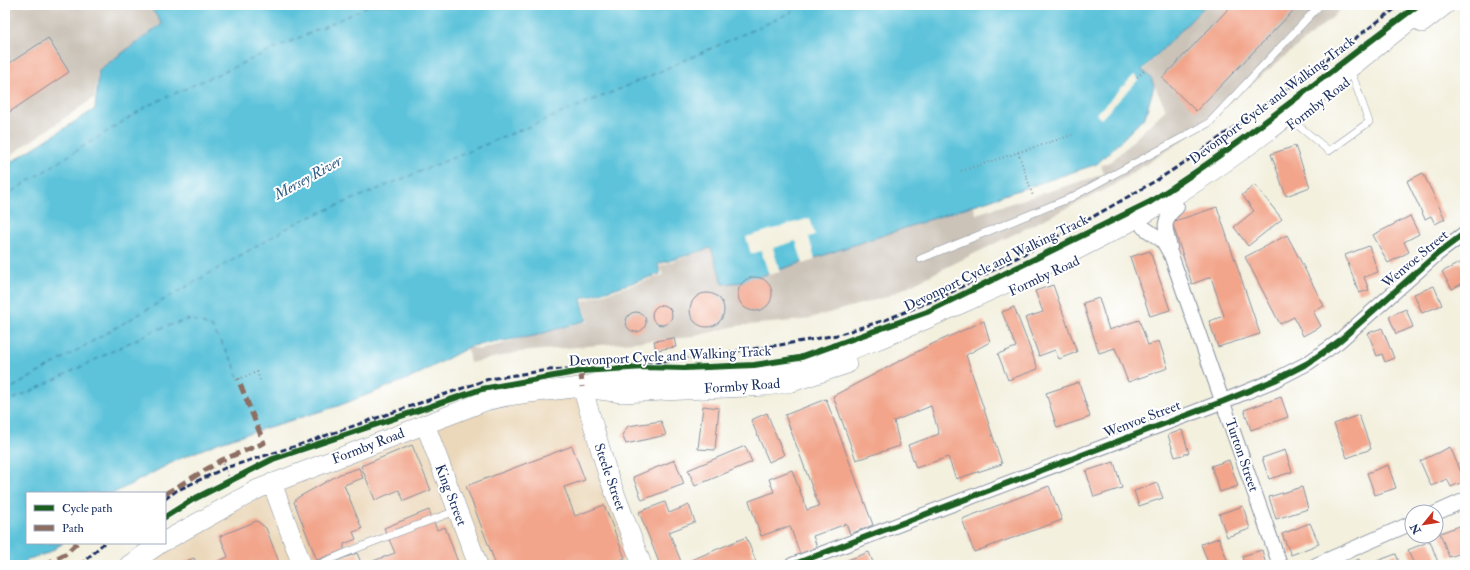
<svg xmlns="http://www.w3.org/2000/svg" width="1470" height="570" viewBox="0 0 1470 570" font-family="'IM FELL Double Pica',serif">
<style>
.built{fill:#ebd8ba}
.industrial{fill:#cbc3b8}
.water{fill:#5dc3da;stroke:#3c799c}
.pier{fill:#f3f0de}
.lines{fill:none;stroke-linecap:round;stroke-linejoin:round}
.ferry{stroke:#2f5b83;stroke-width:1;stroke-dasharray:5 4;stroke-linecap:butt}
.building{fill:#f2a58b}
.lane-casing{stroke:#87909e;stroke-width:8}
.street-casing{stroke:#87909e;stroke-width:16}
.secondary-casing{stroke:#87909e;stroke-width:20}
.path{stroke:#87909e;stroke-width:2;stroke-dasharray:1 3;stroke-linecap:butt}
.lane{stroke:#fff;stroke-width:7}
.street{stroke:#fff;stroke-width:14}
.secondary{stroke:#fff;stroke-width:19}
.rail{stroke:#1b2f5e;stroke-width:3;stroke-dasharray:6 3;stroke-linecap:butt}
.quiet{stroke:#8d6e63;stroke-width:5;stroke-dasharray:10 5;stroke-linecap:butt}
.cycleway-casing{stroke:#fff;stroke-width:8}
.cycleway{stroke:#1b5e20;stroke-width:6}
.labels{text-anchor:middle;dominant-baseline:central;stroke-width:4;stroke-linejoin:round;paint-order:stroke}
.street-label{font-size:14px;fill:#1b2f5e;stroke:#fff}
.water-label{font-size:15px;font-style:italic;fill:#2f5b83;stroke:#fff}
</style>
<rect width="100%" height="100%" fill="#fff"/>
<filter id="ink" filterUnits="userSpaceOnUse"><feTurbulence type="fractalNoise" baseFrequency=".025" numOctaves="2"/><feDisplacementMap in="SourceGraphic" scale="8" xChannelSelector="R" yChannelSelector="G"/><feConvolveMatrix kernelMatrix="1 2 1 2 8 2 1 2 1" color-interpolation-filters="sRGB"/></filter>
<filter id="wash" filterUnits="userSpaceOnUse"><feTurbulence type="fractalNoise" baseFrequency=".012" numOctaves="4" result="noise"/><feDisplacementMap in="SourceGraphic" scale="16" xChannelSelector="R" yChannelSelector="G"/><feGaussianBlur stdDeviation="0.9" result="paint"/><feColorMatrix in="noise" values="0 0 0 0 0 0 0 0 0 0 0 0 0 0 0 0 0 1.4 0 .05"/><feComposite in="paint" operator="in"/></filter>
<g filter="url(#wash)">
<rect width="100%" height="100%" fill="#f3f0de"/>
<path class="built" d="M582,387L642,565H129L165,541L416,428Z"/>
<path class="industrial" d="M5,5H156L166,20L98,71L94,98L5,159Z
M1204,5H1344L1333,17L1179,143L1110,187L886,297L803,320L736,326L691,337L520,352L470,363L467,345L479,350L589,321L583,301L663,275L659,266L813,213L972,201L976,214L1104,174L1101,165L1112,161L1166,109L1151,79L1143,71Z"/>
<path class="water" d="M149,5H1206L1142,70L1151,78L1154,86L1145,117L1097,164L743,282L723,284L711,248L658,264L660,274L581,299L587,320L534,336L471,346L413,377L338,406L220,442L179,459L114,493H27V543H63L48,553L29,559L21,565H5V166L95,109L99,70L162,24Z"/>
<path class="pier" d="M1134,75L1139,79L1101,119L1096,114Z
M810,218L815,235L809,237L815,260L803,264L796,241L773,248L780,272L769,275L761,251L751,254L746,237Z"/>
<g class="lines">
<path class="ferry" d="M5,196L149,105L359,11L369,5
M5,392L298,222L627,86L775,20L805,5
M5,403L42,386L155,330L190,319L212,327L234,364L238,379"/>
</g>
<g id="blocks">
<path class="building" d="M1232,5H1299L1196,111L1162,78Z
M48,38L69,72L5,115V66Z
M1295,146L1310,187L1286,196L1271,154Z
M1423,173L1445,219L1435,224L1431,216L1425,219L1407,181Z
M1255,185L1282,219L1248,246L1234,227L1254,211L1242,195Z
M1217,207L1260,334L1218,347L1209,321L1224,316L1211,277L1192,284L1172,222Z
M1410,216L1419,234L1404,242L1409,252L1388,263L1373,235Z
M1287,235L1324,306L1313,311L1321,326L1303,336L1294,317L1280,324L1245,257Z
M1369,246L1378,272L1364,277L1369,290L1359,293L1345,255Z
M1150,251L1170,310L1150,316L1130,257Z
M1461,262L1465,270V282L1452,289L1442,272Z
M738 294a17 17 0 1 1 34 0a17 17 0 1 1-34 0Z
M1053,285L1077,352L1059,359L1055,350L1039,356L1025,318L1043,312L1035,291Z
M1434,286L1442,305L1422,313L1414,294Z
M690 310a17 17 0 1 1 34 0a17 17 0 1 1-34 0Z
M1099,298L1109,330L1139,320L1148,345L1159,341L1168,368L1128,382L1115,348L1099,353L1083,303Z
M652 315a10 10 0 1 1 20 0a10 10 0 1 1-20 0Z
M1014,307L1038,369L1008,380L998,354L1016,347L1002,312Z
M1406,309L1413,327L1396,334L1389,316Z
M626 322a10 10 0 1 1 20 0a10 10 0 1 1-20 0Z
M984,321L990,342L966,355L1002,464L956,479L948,457L916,468L908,445L939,434L931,406L894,421L900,446L856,460L833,396L930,345Z
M1382,328L1394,358L1385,362L1382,354L1377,356L1368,333Z
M674,338L676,347L656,350L654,341Z
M1079,382L1090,417L1057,428L1046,393Z
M1281,397L1288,417L1251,430L1244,410Z
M826,399L873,525L850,534L846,524L813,536L817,547L800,554L790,526L761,536L749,501L774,492L769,479L792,470L807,510L819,506L785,415Z
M703,406L719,408L715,450L698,449Z
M767,413L784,455L769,462L751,420Z
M1359,415L1371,449L1347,458L1334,424Z
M661,421L666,435L626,444L622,435L628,426Z
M1182,430L1189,453L1175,457L1168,435Z
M412,445L431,490L404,501L399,490L375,500L361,466Z
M572,446L585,480L564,487L575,516L604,505L625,558L607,565H496L466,486Z
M745,446L752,462L695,486L688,470Z
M1450,447L1465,481L1451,487L1447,479L1431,486L1420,461Z
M1285,450L1292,472L1269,479L1262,458Z
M675,460L684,484L642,500L633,477Z
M1229,460L1238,486L1220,492L1211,466Z
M1114,462L1122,488L1094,497L1086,471Z
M1388,465L1396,488L1375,495L1367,473Z
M359,468L363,478L344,485L362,529L353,532L356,539L344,544V550L317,560L294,502L297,498L340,474Z
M1157,483L1163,498L1139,506L1134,491Z
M1049,486L1062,520L974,552L962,519Z
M1302,487L1308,509L1276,519L1269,497Z
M665,502L669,513L689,505L695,522L669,532L682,564L746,537L756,561L747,565H660L639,512Z
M1243,506L1250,529L1227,537L1219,514Z
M429,510L437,530L445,527L459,565H374L373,561L395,553L384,528Z
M257,521L266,528L280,565H209L228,557L220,536Z
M1310,523L1319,544L1291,555L1282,534Z
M1465,524V552L1449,557L1440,533Z
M1219,538L1229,565H1209L1201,544Z
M1430,541L1439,565H1414L1408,550Z
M1262,550L1266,565H1244L1242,556Z
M869,552L874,565H834Z
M357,553L362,565H326Z
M1396,554L1400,565H1378L1377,561Z
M194,558L197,565H177Z
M1359,559L1361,565H1347V564Z"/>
</g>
</g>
<g filter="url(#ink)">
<use href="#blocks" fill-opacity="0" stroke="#87909e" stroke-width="1"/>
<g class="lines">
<g class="lane-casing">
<path id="lane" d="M1294,122L1329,151L1369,122L1353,77
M920,259L1070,198L1209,123L1320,5
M317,565C363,545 409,528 456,511"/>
</g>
<g class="street-casing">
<path id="street" d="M1143,227L1163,241L1171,255L1280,565
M1170,247C1165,229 1161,220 1177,207
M1436,513L1465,500
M792,565L1224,401L1275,380L1308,363L1338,342L1437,254L1465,233
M1316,565L1412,523"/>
</g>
<g class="secondary-casing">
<path id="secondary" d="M1422,23L1445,5
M582,387L608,475L642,565
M585,388L622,393L767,386L792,382L847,364
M425,424L478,565
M272,483L302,565
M165,541L258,489L486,401C518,392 547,392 579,387C591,386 603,380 615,378C627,376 640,376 652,375C695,373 740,378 783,369C846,356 907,328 965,302C1034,271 1104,239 1168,200C1260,143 1344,71 1430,5
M129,565L161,543"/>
</g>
<path class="path" d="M1137,77L1144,71
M1018,152L1033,196
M961,171L1072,135
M238,379L257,372L261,383
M222,460L230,480"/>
<use href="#lane" class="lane"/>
<use href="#street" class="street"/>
<use href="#secondary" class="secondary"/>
<path class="rail" d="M165,499L176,491L225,468L293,447L489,379L548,370L640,365L780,345L837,335L885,320L944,296L980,277L1077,226L1157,180L1193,157L1283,92L1400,5
M80,565L104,543"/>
<path class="quiet" d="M581,371L582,387
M165,494L222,460L264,443L238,379
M44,565L65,554L77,543"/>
<g class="cycleway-casing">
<path id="cycleway" d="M165,517L192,500L273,459L482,389L581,371L645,367L684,368L754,365L799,358L927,312L1150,202C1244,143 1329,71 1418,5
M792,565L1224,401L1275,380L1308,363L1338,342L1437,254L1465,233"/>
</g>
<use href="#cycleway" class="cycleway"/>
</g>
</g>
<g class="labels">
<g class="street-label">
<text transform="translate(1272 100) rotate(-37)">Devonport Cycle and Walking Track</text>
<text transform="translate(1318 104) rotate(-38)">Formby Road</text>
<text transform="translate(1415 259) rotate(-40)">Wenvoe Street</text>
<text transform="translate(996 263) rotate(-26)">Devonport Cycle and Walking Track</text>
<text transform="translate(1044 276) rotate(-25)">Formby Road</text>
<text transform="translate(670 356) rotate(-3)">Devonport Cycle and Walking Track</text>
<text transform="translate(742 386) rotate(-4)">Formby Road</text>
<text transform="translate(1142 419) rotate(-21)">Wenvoe Street</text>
<text transform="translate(368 446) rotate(-21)">Formby Road</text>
<text transform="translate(1242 455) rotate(71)">Turton Street</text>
<text transform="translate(610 477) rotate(71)">Steele Street</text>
<text transform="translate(451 495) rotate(69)">King Street</text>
</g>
<g class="water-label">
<text transform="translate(308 178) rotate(-29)">Mersey River</text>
</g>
</g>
<rect width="1470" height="570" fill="none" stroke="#fff" stroke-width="20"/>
<rect x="26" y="492" width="140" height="52" fill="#ffffff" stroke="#a4acbf"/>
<rect x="34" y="505" width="20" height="6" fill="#1b5e20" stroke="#a4acbf"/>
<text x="62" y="512" font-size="12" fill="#1b2f5e">Cycle path</text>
<rect x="34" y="525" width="20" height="6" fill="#8d6e63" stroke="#a4acbf"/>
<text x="62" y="532" font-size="12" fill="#1b2f5e">Path</text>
<g transform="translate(1424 524) rotate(240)"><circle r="19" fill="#ffffff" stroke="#a4acbf"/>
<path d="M0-3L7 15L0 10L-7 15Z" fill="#c8321e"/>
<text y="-6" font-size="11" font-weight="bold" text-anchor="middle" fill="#1b2f5e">N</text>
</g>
</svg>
